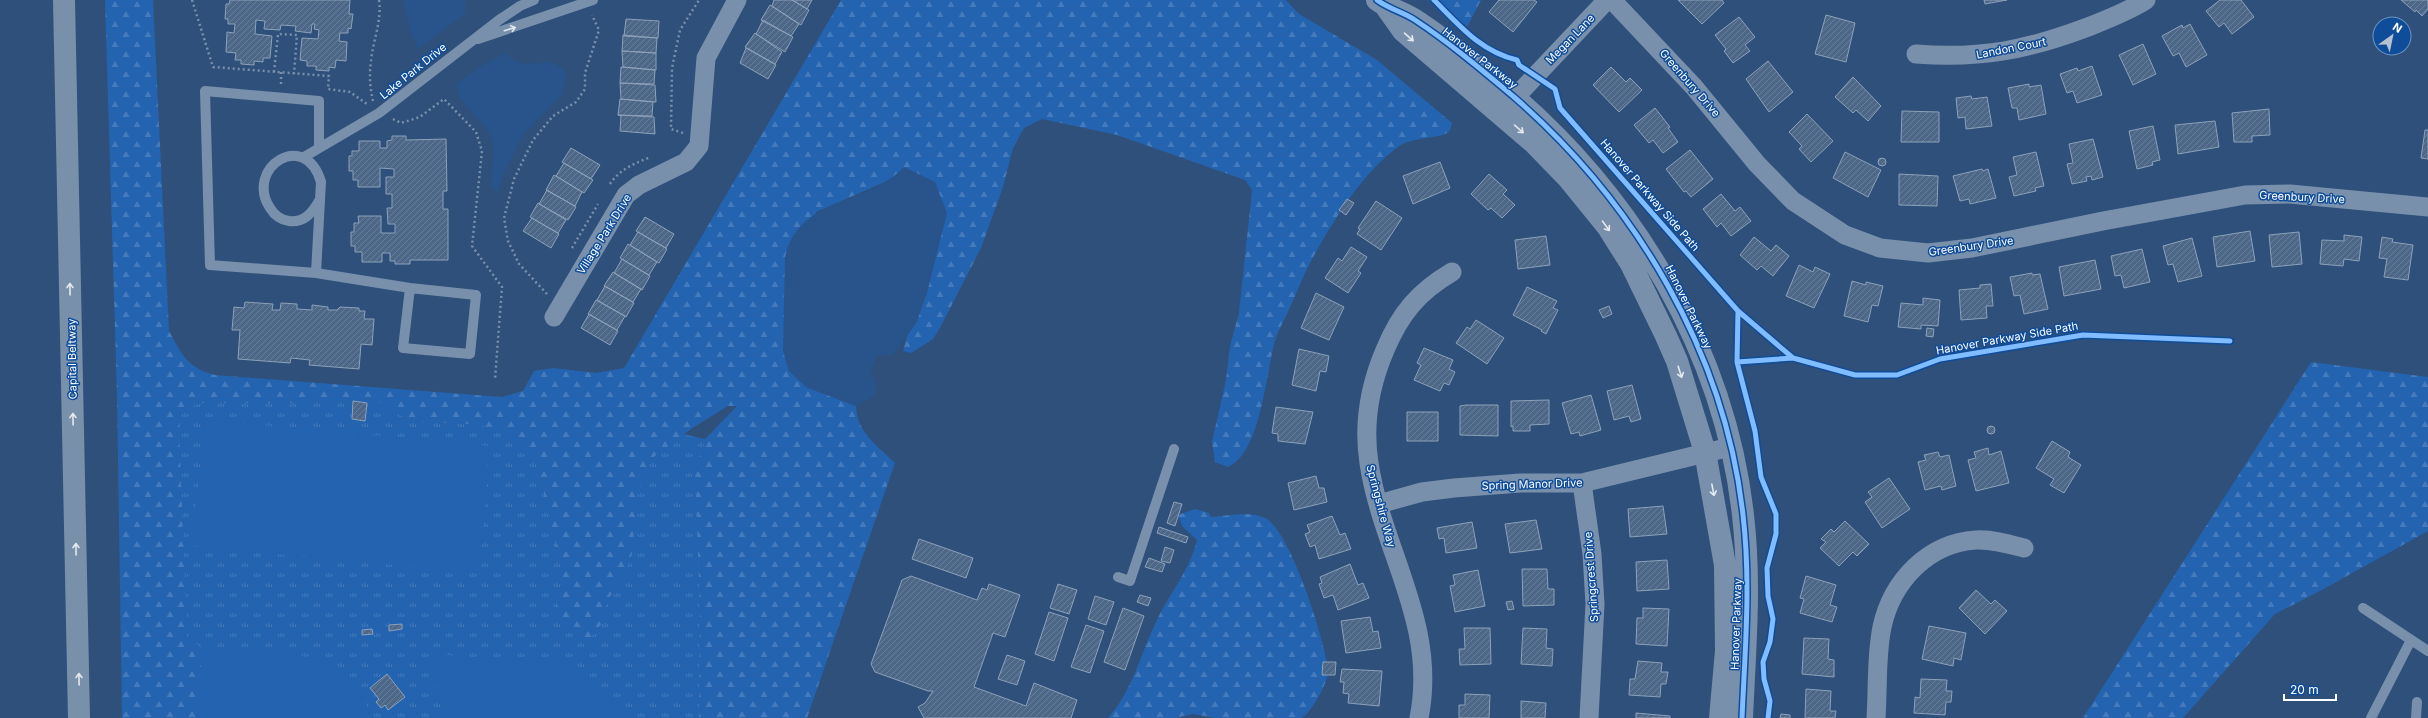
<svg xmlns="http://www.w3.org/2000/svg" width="2428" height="718" viewBox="0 0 2428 718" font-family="Inter,sans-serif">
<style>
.grass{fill:url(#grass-tufts)}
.forest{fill:url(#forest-firs)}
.pitch{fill:#2463b0}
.water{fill:#28548b}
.building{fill:url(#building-hatch);stroke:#8da1b9}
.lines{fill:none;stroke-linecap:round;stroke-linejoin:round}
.path{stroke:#7990ad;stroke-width:2.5;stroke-dasharray:2 3;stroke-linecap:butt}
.service{stroke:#7990ad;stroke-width:10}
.minor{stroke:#7990ad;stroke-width:19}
.tertiary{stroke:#7990ad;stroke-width:22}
.motorway{stroke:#7990ab;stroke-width:22}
.cycleway-casing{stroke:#0f4c9a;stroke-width:8}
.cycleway{stroke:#80bcff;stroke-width:5}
.oneway{stroke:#e4e9ef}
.oneway2{stroke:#e4e9ee}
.labels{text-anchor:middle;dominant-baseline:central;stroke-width:3;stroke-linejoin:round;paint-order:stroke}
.street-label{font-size:11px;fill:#fff;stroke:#0f4c9a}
</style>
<defs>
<pattern id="grass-tufts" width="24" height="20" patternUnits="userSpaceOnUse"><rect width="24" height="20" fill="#2463b0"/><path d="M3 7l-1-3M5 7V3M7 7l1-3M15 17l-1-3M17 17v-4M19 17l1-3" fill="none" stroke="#457abc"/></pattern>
<pattern id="forest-firs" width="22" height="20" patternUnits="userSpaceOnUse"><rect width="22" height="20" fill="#2463b0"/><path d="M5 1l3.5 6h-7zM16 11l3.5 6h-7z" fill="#457abc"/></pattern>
<pattern id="building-hatch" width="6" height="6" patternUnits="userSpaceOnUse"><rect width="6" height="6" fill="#4c6788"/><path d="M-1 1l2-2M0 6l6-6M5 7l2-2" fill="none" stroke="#677e9a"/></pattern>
</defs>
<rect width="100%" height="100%" fill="#2e507a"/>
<path class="grass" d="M1428,0H1477L1462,23Z
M144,374L547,402L709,440L710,718H142Z"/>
<path class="forest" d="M105,0H153L169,331C182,354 187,368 215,375L502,397L523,391L534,371L553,368L596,373L624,368L841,0H1286L1299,14L1377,60L1452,123C1451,127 1451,131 1447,133C1437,139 1410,137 1398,147C1360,175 1331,224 1309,265C1302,278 1297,293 1290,307C1286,317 1280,327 1276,337C1266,369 1262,452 1228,467L1215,462L1212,442L1226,380L1230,346L1239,313L1252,190L1245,180L1117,135L1042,119L1024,128L1013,148L1003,187L981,248L941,326L933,339L911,353L903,351L907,336L917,321L904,167L892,179L816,212L806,387L856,406C857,433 877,445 895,463L807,718H699L700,612L695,471L706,438L737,406H728L691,429L651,459L637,495L632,554L624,575L606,603L605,619L588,641L563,627L554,615L563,579L538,467L506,429L469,424L417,422L401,416L377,401L332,397L302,403H199L182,413L179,429L187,640L202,647L198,718H122L117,395Z
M1440,0H1481L1467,27Z
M2311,362L2428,377V531L2320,591L2275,614L2183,718H2083Z
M1195,509L1209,513L1211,517C1228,516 1249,510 1265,518C1290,529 1325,641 1328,669C1330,679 1311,714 1301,718H1215L1193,714L1175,718H1108C1133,690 1140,655 1156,622C1169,594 1190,570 1197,540L1182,526L1178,515Z"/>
<path class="pitch" d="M205,420L489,446L480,573L192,546Z
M202,647C241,648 313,647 343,676C355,687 365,704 374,718H198Z
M444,655L567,664L633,718H444L429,668Z"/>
<path class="water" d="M403,0H465V14L418,49L410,30Z
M506,53C527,78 551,48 566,74L562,95L523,135L504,173L498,191L493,190C488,172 499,155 491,137C482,117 458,106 456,84L479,67Z
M904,167L935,182L947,213L927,293L917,321L893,355H878L870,372L877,384L875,396L856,406L806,387L789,371L783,351L785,258C797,197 867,206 904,167Z"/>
<path class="building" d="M230,0H350L349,14H353L351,29L348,28V33H340L339,41L347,42L346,61L336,60L335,68L329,67V71L316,70V66H307V61L300,60L302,38L318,39L319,30L314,29L315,24H312L311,33L295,31L296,26L281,25L280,30L264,29L265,21L256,20L255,34L272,36L270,58H263V62L254,61V65L241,64V60H235L236,53L226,52L227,32L234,33L235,24H228V19H225L226,4H229Z
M774,0H792L809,10L801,25L772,6Z
M792,0H812L807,9Z
M1499,0H1534L1537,2L1513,32L1489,12Z
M1678,0H1722L1724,3L1702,24Z
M1984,0H2007L1985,4Z
M2220,0H2241L2254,17L2232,34L2224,23L2219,27L2206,11Z
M2401,0H2428V9L2422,16L2416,10L2415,12Z
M770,5L799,24L791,36L761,20Z
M1826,15L1855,23L1846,62L1815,54Z
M1739,17L1755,37L1745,45L1750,51L1733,63L1724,51L1726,49L1715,35Z
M626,19L659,21L658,38L624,36Z
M763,20L793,37L785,52L756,34Z
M2190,24L2207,55L2186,67L2179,53L2173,56L2162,36L2182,25L2183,28Z
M755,33L782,52L775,64L745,47Z
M623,35L657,38L656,53L622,51Z
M2143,44L2156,74L2133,85L2119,55Z
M746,48L776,65L768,79L740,63Z
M622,51L656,53V70L623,67Z
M1768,61L1793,92L1769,112L1746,79Z
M2092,66L2102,95L2077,103L2073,91L2067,93L2060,74L2077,68L2078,71Z
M621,67L655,70L654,84L620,83Z
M1611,67L1626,82L1630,78L1642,90L1619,112L1593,85Z
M1853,77L1881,106L1868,121L1856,110L1853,113L1835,97Z
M620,83L655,85L656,102L621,99Z
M2029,84V87L2041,85L2046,114L2019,120L2017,108H2012L2008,88Z
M1971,96L1972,99L1987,97L1992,126L1966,129L1965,117L1958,118L1956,98Z
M620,99L653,102L652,116L618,115Z
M1655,108L1670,127L1668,128L1678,142L1663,153L1653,140L1649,143L1634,125Z
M2269,109L2270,135L2252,136V142H2234L2232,113Z
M1902,111L1939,112V142H1901Z
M1807,114L1833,141L1811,162L1799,149L1802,146L1789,132Z
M618,115L654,117L655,134L620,131L621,116Z
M2215,121L2219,147L2178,154L2175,125Z
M2153,126L2160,160L2152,162L2153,165L2137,169L2129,131Z
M2425,130H2428V159L2421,158Z
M392,136H406V140L446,139L447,191H443V209H448V260H410V264H395V261H390V253H382V262H362V252H355V246H351V232H354V223H359L358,216H381V233H395V224H388L387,208H392V194H386V177H394V169L380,168V187H358V180H353V171H349V156H352V151H359V141H380V148H387V141L392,140Z
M2093,139L2103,177L2092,180L2091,176L2086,177L2087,181L2072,184L2067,164L2073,163L2069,144Z
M571,148L600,165L591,179L562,162Z
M1690,150L1713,179L1691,197L1686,191L1684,192L1666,169Z
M1845,152L1881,170L1868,197L1833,178Z
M2036,152L2044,186L2035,188L2036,191L2014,196L2009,177L2017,175L2013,157Z
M1878 162a4 4 0 1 1 8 0a4 4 0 1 1-8 0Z
M1440,162L1450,188L1413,204L1403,176Z
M564,163L593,180L584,193L556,176Z
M1982,169L1983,171L1988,169L1996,198L1970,204L1969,199L1960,201L1953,176Z
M1489,174L1507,190L1503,194L1515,205L1502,218L1491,208L1488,210L1471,194Z
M1899,174L1938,176L1937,206L1899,205Z
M554,175L582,192L575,206L546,190Z
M547,190L576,207L568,220L539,204Z
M1721,194L1735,211L1740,207L1751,221L1731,236L1721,223L1717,227L1703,209Z
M1347,199L1354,203L1346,215L1339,210Z
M1376,201L1402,218L1381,250L1357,234L1360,229L1358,228Z
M538,203L566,220L558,233L530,217Z
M645,217L674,234L666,248L636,231Z
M532,218L559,234L551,248L523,231Z
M2250,231L2255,261L2217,267L2213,237Z
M638,232L667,249L659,263L630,245Z
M2299,232L2302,264L2272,267L2269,235Z
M2344,235L2362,237L2359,261L2344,259L2343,266L2320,264L2322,240L2344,241Z
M1546,236L1550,265L1518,269L1515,240Z
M1754,237L1771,251L1776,245L1789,256L1773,276L1761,266L1757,270L1740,255Z
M2382,237L2393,239L2392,242L2413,245L2408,280L2384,277L2387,259L2379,258Z
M2192,238L2202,276L2178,282L2173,264L2168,265L2163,246Z
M628,244L657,262L649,275L620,258Z
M1351,247L1367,257L1358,271L1361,273L1348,293L1325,278L1338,258L1342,261Z
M2142,249L2150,282L2124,288L2121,275L2115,276L2111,256Z
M622,259L650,276L642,290L614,273Z
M2095,260L2101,289L2064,296L2059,267Z
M1799,265L1813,272L1815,267L1830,274L1814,308L1786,296Z
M613,272L641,289L633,302L604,286Z
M2032,273V275L2040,274L2048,309L2024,314L2020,295L2014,296L2010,277Z
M1852,281L1866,285V282L1883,286L1878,306L1872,305L1868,322L1844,316Z
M1991,284L1993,306H1986L1987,318L1961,320L1959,290L1980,288V285Z
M605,286L634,303L626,317L597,300Z
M1527,287L1557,301L1553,308L1558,310L1546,334L1541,331L1542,330L1513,315Z
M1316,293L1344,307L1329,340L1301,328Z
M1923,298L1940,300L1938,326L1921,325V329L1898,327L1901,303L1923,305Z
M596,300L625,316L617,330L588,314Z
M245,302L273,304L272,310H280L281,303L297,304V309L312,310V305L328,307V310H337L340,307L359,308V311H365L364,319H374L372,345L361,344L359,369L309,365L310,360L291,358L290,363L238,359L240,330H232L234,307L244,308Z
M1609,306L1612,314L1603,318L1599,310Z
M589,314L618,331L610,345L581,328Z
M1476,320L1504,338L1487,364L1456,343L1467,327L1470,329Z
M1927,328L1934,329L1933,337L1926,336Z
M1424,348L1453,360L1449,369L1455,372L1449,385L1444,383L1440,391L1414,380L1421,365L1417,363Z
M1299,349L1329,356L1326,372L1320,371L1316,391L1292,385Z
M1632,385L1641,419L1631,422L1629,416L1614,420L1607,391Z
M1591,395L1601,430L1580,436L1579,432L1571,434L1562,403Z
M1549,400V424L1530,425V431H1513V426L1511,427V401Z
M353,401L367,403L365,421L352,419Z
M1466,405H1498V436L1460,435V406Z
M1276,407L1313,412L1305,444L1278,441V434L1272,433Z
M1407,412H1438V441H1407Z
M1987 430a4 4 0 1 1 8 0a4 4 0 1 1-8 0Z
M2052,441L2070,452L2068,457L2081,465L2064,493L2050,485L2054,479L2036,468Z
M1988,448L1989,455L2001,451L2009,483L1976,491L1968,460L1976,458L1974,452Z
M1938,452L1940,457L1949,455L1956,486L1942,490L1941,486L1925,490L1918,462L1926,460L1924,455Z
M1316,476L1319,488H1324L1327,502L1294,510L1288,483Z
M1889,478L1910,509L1882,528L1865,502L1872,497L1868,492Z
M1174,502L1182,504L1175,526L1167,523Z
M1663,506L1667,534L1630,537L1628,509Z
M1332,516L1340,535L1345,533L1351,549L1319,559L1315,545L1310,547L1305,534L1310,532L1307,525Z
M1536,520L1542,549L1510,553L1505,524Z
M1845,521L1869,544L1857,556L1853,552L1839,566L1820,548L1826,542L1821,539L1831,529L1834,532Z
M1472,522L1477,548L1446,553L1444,538L1439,539L1437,528Z
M1159,527L1188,537L1186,543L1157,533Z
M919,539L973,558L966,578L912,559Z
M1165,547L1174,550L1170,563L1161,561Z
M1149,558L1165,564L1162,572L1145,567Z
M1667,560L1669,589L1637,591L1636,562Z
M1350,564L1358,585L1363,583L1369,598L1338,610L1333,595L1324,598L1319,584L1322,583L1320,577Z
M1522,569H1547L1548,589H1554V605L1523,606Z
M1478,570L1485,606L1455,612L1450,586L1455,585L1453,575Z
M911,576L977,600L982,588L987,590L989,584L1020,595L1005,637L993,633L974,687L1026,706L1034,683L1077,700L1071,718H924L918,707L925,703L933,691H928L875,672L871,664L902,580Z
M1806,576L1836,585L1830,605L1837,607L1832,622L1800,613L1804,599L1800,598Z
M1058,584L1077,590L1069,614L1050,608Z
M1976,590L1991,604L1995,600L2007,611L1985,634L1959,608Z
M1140,595L1151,598L1148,606L1137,602Z
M1095,596L1114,602L1106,625L1088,619Z
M1512,601L1514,609L1508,610L1506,602Z
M1123,608L1144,616L1125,670L1104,662Z
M1643,608L1669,609L1667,646L1636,644L1637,618H1643Z
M1049,612L1068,618L1054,661L1035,654Z
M1370,617L1373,632L1378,631L1381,648L1346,653L1341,621Z
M402,624V629L389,631V625Z
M1086,625L1104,631L1090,673L1071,667Z
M1929,626L1966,633L1961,660L1954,658L1953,666L1922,659Z
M1464,628H1490L1491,664L1460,665L1459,649H1465Z
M1523,628L1547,629L1546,648L1553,649L1552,666L1521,664Z
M372,629L373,634L362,635V630Z
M1804,638L1829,639L1828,659L1834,660V677L1802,674Z
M1007,655L1025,661L1017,685L998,679Z
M1638,661L1662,663L1661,672H1668L1666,684H1661L1660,697L1629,695L1630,679H1635Z
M1323,662H1336L1335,675H1322Z
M1342,669L1382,671L1379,706L1348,703L1349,694L1343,693L1344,682H1340Z
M387,674L405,697L388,710L385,705L381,708L376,702L379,699L370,688Z
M1921,679L1947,680L1946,691H1952L1951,702H1946L1945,715L1914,713L1915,697L1920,698Z
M1806,689L1831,691L1830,711H1836L1835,718H1805Z
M1465,694L1490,695L1489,718H1459V705H1465Z
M1521,701L1546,703L1545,718H1521Z
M1636,713L1670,716V718H1636Z
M1781,714L1790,715V718H1780Z"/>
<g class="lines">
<path class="path" d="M192,0L213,67L329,76L328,89L350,92L367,104
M274,72L278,34L297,35L294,74
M281,84V72
M373,101C370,88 369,75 371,61C373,40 382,21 379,0
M393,119L401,123L420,117L444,99L476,132L482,151L472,246L502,287L495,379
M683,133L671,129L672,68L680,30L699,0
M610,184C620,169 635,163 651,157
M572,248L598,204
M547,294L519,264L508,241L504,218L514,179L533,140L553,116L576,102L585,89V73L599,30L592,15"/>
<path class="service" d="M478,39L593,0
M319,147V101L205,91L210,265L316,273L410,288L476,295L470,354L403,348L410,288
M304,157L379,113L499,20L520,6L534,0
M316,273L321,182C305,128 244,168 270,208C275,216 281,220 289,221C304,223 312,213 319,201
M1118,577L1130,581L1174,449
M2363,608L2428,651
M2371,718L2411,640
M2416,718L2417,702"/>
<path class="minor" d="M1612,0L1694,87L1757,164L1793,201L1845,235L1880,248L1928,253L1972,248L2103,221L2245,195L2290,194L2428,207
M1916,54C1981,59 2027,50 2088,27C2108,19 2129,11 2146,0
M1505,108L1607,0
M554,317L626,195L639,185L686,162L699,146L706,58L737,0
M1582,483L1592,554L1595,604L1589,718
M1379,504L1422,492L1454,488L1520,483H1582L1730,447
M1419,718C1438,624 1382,551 1369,463C1363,424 1370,385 1385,350C1400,314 1418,292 1452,272
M1876,718C1878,688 1876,656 1882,627C1892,581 1928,543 1976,540C1992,539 2009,544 2024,548"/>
<path class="tertiary" d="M1377,0C1389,9 1403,12 1415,20C1450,43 1483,71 1514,97C1636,203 1725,353 1743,515C1751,583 1745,650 1742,718
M1386,7L1403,31L1534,143L1568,178L1607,226L1631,264L1666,336L1677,361L1705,452L1725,565L1726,651L1720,718"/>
<path class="motorway" d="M64,0L79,718"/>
<g class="cycleway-casing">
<path id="cycleway" d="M1377,0C1389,9 1403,12 1415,20C1450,43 1483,71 1514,97C1636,203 1725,353 1743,515C1751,583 1745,650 1742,718
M1434,0C1459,25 1481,52 1517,60L1519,65L1555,89L1560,108L1738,311L1737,362L1755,431L1761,477L1776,514V534L1767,568L1768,596L1773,619L1770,642L1763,662L1764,679L1770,701L1768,718
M1738,311L1793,358
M1737,362L1793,358L1855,375H1897L1940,359L2083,335L2230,341"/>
</g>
<use href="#cycleway" class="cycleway"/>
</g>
<defs><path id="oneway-shaft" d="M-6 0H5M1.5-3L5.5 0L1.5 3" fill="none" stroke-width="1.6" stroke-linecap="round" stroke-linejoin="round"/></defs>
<g class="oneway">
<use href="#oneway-shaft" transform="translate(510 29) rotate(-17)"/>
<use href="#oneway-shaft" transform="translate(1409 37) rotate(41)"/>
<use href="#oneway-shaft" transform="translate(1519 129) rotate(42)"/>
<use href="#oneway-shaft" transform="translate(1606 226) rotate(54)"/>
<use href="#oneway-shaft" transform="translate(1680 372) rotate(72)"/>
<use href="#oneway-shaft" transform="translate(1713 490) rotate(79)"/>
</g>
<g class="oneway2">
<use href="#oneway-shaft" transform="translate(70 289) rotate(-91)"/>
<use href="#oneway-shaft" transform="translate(73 419) rotate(-91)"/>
<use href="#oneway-shaft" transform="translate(76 549) rotate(-91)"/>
<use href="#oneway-shaft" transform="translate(79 679) rotate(-91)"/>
</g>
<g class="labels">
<g class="street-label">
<text transform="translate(1570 39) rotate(-46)">Megan Lane</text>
<text transform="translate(2011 48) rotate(-11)">Landon Court</text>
<text transform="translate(1480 58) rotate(38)">Hanover Parkway</text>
<text transform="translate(413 71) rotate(-39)">Lake Park Drive</text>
<text transform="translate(1690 83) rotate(49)">Greenbury Drive</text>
<text transform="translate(1650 195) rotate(49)">Hanover Parkway Side Path</text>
<text transform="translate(2302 197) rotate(3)">Greenbury Drive</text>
<text transform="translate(604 234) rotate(-58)">Village Park Drive</text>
<text transform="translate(1971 246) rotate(-8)">Greenbury Drive</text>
<text transform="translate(1689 307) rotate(64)">Hanover Parkway</text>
<text transform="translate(2007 338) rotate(-10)">Hanover Parkway Side Path</text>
<text transform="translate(72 359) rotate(-91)">Capital Beltway</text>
<text transform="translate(1532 484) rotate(-2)">Spring Manor Drive</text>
<text transform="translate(1381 506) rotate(75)">Springshire Way</text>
<text transform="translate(1591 577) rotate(-94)">Springcrest Drive</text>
<text transform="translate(1736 624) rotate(-88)">Hanover Parkway</text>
</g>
</g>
<g transform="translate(2392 36) rotate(33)"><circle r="19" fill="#0f4c9a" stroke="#6f94c2"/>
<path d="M0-3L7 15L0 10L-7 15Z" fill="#b6c2d0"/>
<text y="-6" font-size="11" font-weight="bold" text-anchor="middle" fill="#ffffff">N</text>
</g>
<path d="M2284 694v6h52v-6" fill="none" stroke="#ffffff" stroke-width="2"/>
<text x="2290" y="694" font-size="12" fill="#ffffff" stroke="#0f4c9a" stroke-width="3" paint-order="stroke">20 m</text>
</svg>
